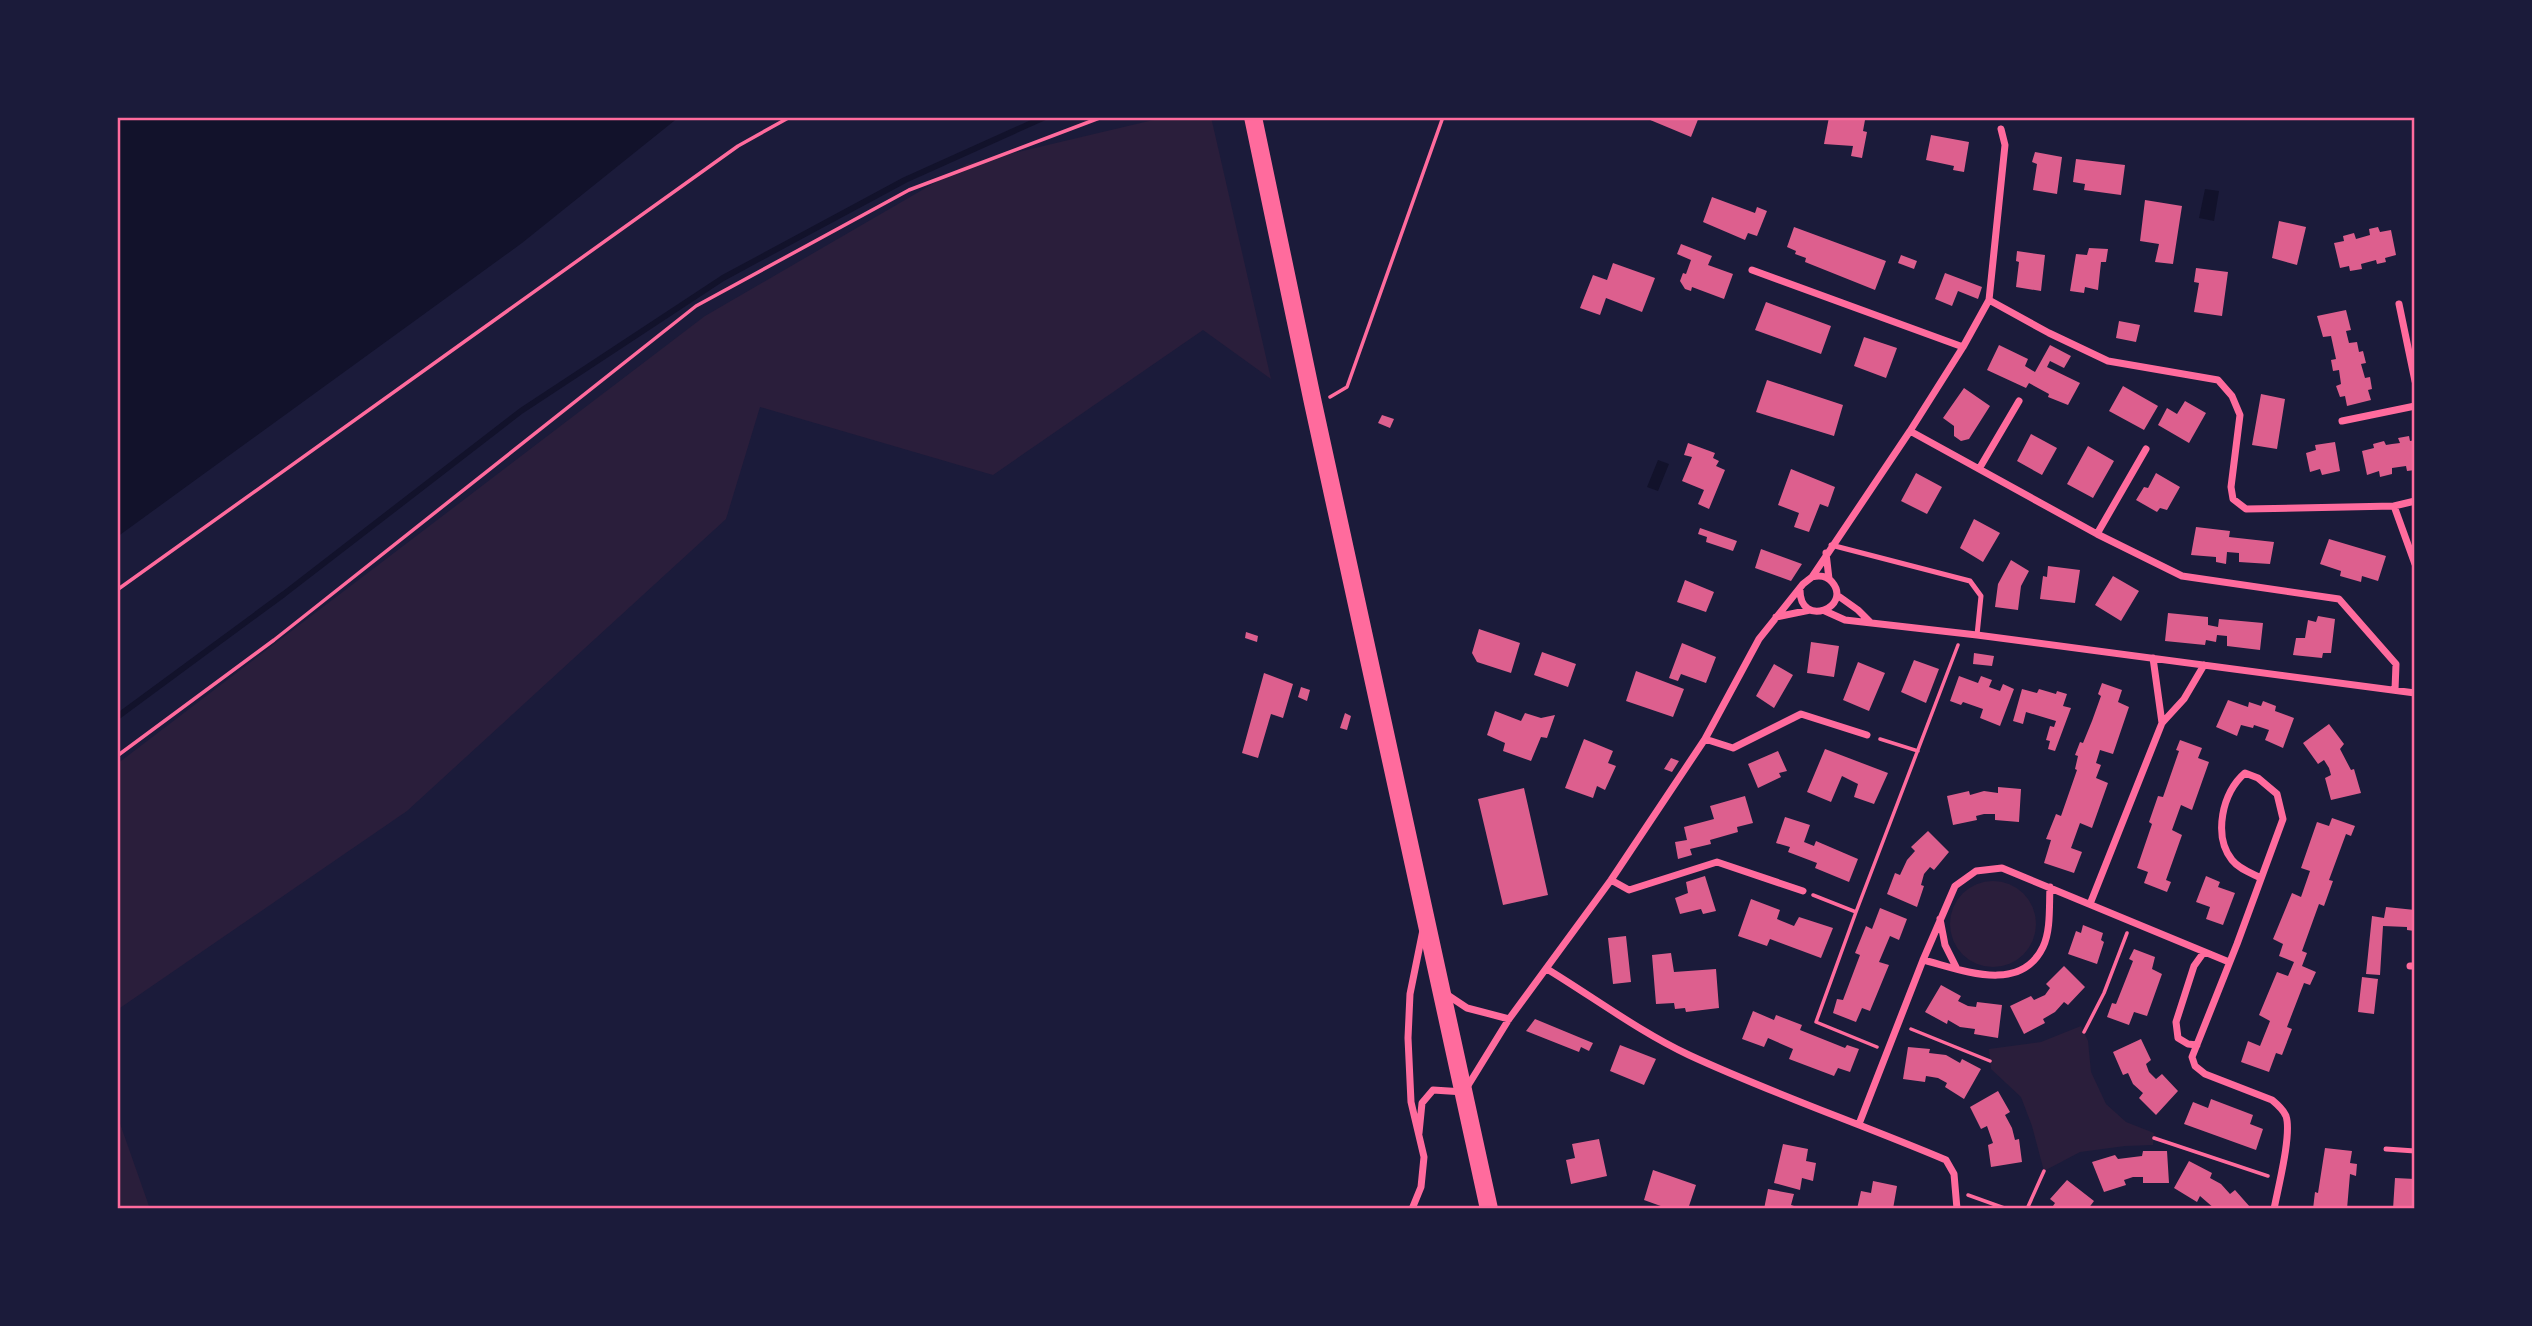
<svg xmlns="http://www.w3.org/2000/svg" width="2532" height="1326" viewBox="0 0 2532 1326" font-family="Montserrat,sans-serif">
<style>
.green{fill:#2a1e3b}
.water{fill:#12122b}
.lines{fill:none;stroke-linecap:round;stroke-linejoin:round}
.stream{stroke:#12122b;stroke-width:6}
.building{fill:#dd5f8e}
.path{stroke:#ff6b9d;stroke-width:3.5}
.service{stroke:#ff6b9d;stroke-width:5}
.minor{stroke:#ff6b9d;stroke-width:7}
.primary{stroke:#ff6b9d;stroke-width:18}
.neatline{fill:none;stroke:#ff6b9d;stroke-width:2.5}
</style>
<rect width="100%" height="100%" fill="#1b1b3a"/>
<path class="green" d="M1166,117H1211L1271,379L1203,330L993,475L760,407L726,519L407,811L117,1010V764L705,316L967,164Z
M1950 924a43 43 0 1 1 86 0a43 43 0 1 1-86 0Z
M2081,1026L2088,1041L2091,1072L2106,1104L2126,1122L2154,1133L2153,1145L2125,1146L2080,1152L2044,1171L2032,1126L2021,1097L1991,1069L1989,1049L2041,1042Z
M117,1115L150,1209H117Z"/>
<path class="water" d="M117,117H679L522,243L117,537Z
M2205,189L2219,191L2214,221L2199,218Z
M1658,460L1669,464L1658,491L1647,487Z"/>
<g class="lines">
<path class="stream" d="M117,717L284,594L521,411L723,278L905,180L1045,117"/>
</g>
<path class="building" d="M1643,117H1699L1691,137Z
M1829,117L1865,120L1863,131L1867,132L1862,158L1851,156L1853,146L1824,144Z
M1931,135L1969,142L1964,172L1953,170L1954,166L1926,160Z
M2035,152L2062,157L2057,194L2033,190L2037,164L2032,162Z
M2076,159L2125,165L2121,195L2084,190L2085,184L2073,182Z
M1712,197L1755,213L1757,207L1767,211L1757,236L1748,233L1745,240L1703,222Z
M2145,200L2182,206L2173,264L2155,262L2159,244L2140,241Z
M2279,221L2306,227L2297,265L2272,258Z
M1794,227L1886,261L1875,290L1805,262L1806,258L1795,254L1796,251L1787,247Z
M2378,227L2380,232L2391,230L2396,255L2385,258L2386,262L2377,264L2376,260L2361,264L2362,269L2350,271L2349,266L2340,268L2334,243L2344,241L2343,236L2354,233L2356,239L2370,235L2369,229Z
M1681,244L1712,256L1708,265L1733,274L1724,299L1692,287L1691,291L1685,289L1680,281L1683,273L1686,274L1691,260L1677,254Z
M2089,248L2108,249L2106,262H2101L2098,290L2085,287L2084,293L2070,291L2076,254L2087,255Z
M2017,251L2045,255L2041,291L2016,287L2019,262L2016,261Z
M1901,255L1917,261L1914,269L1898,263Z
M1613,263L1655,278L1642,312L1606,298L1600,315L1580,308L1593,275L1607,280Z
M2196,268L2228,272L2222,316L2194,312L2199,283L2194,282Z
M1945,273L1982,287L1978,299L1958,291L1952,306L1935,299Z
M1766,302L1831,326L1821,354L1755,330Z
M2346,310L2351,330L2346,331L2349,343L2357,342L2359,352L2363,351L2366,363L2361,364L2365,378L2370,377L2372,389L2368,390L2371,400L2347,406L2345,396L2340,397L2336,386L2341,384L2339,370L2333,371L2331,360L2336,359L2331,336L2323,337L2317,316Z
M2119,321L2140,325L2136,342L2116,338Z
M1864,337L1897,348L1886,378L1854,366Z
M1999,345L2028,359L2025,366L2035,372L2050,345L2071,356L2064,368L2050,361L2047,367L2080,383L2068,405L2048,397L2049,394L2029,383L2026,388L1987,370Z
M1767,380L1843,405L1834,436L1756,412Z
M2123,386L2158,406L2144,430L2109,411Z
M1964,388L1990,406L1969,439L1961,441L1954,436V426L1943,418Z
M2261,394L2285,399L2277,449L2252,445Z
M2185,401L2206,413L2189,443L2158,425L2167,408L2177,414Z
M1382,415L1394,419L1390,428L1378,423Z
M2031,434L2057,448L2042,475L2017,461Z
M2409,436L2410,441L2415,440V470L2407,471L2406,466L2392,468V474L2380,477L2379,471L2367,475L2362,451L2374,448L2373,444L2384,441L2386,445L2392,444L2400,443L2398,438Z
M2335,442L2340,471L2322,475L2320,469L2310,472L2306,453L2316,450L2315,445Z
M1688,443L1715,453L1713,458L1719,461L1716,466L1725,470L1709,509L1698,504L1704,490L1682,481L1692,457L1684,455Z
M2088,446L2114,461L2093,498L2067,484Z
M1791,469L1835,487L1828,507L1820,504L1809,532L1794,527L1799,513L1778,505Z
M1916,473L1942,487L1927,514L1901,501Z
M2156,473L2180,487L2167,510L2160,508L2157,512L2136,500L2144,487L2148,488Z
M1974,519L2000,533L1983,562L1960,548Z
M2196,527L2230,531L2229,537L2274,542L2270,564L2239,562V553L2227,552L2226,564L2216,562V557L2191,555Z
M1700,528L1737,541L1733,551L1706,542L1707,537L1698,534Z
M2329,539L2386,556L2378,581L2362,576L2361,582L2340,576L2341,571L2320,564Z
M1761,549L1802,564L1791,581L1755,568Z
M2011,560L2029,571L2021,586L2018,610L1995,607L1998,584Z
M2048,566L2080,570L2075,603L2040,599L2043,576L2047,577Z
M2113,576L2139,591L2121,621L2095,605Z
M1685,580L1714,592L1706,612L1677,602Z
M2168,613L2208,617V625L2218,627L2219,619L2263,623L2260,650L2227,646V636L2217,635L2216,642L2206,640L2205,645L2165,641Z
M2318,616L2335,619L2331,653H2323L2322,658L2293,655L2296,638H2305L2308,620L2316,622Z
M1479,629L1520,643L1511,673L1477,662L1472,653Z
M1246,632L1258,636L1257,642L1245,638Z
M1811,642L1839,646L1834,677L1807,673Z
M1682,643L1716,657L1706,683L1681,674L1678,681L1669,678Z
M1542,652L1576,664L1568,687L1534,675Z
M1974,653L1994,656L1992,666L1973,664Z
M1914,660L1939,669L1926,703L1901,692Z
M1858,662L1885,673L1869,711L1843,700Z
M1774,664L1793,675L1774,708L1756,696Z
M1636,671L1684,689L1673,717L1626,701Z
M1264,673L1293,684L1283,718L1271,714L1258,758L1242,753Z
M1959,676L1978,683L1981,676L1992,680L1989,687L2000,691L2003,684L2014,689L2000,726L1980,718L1983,709L1963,702L1961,705L1950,701Z
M2102,683L2122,690L2118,702L2129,707L2113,754L2100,750L2096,763L2101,765L2096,778L2108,783L2092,828L2080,823L2071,848L2082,852L2074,873L2044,863L2051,840L2046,839L2056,814L2061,816L2077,770L2075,769L2078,756L2075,755L2080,742L2083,743L2092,721L2101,696L2098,694Z
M1301,687L1310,690L1307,701L1298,697Z
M2022,689L2037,693L2039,689L2056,694L2057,691L2067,694L2063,706L2071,708L2055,751L2048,749L2050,741L2046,740L2050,726L2054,727L2056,721L2026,712L2023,724L2013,721Z
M2228,700L2248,707L2249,702L2261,706L2263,701L2276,706L2275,711L2294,718L2283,748L2265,740L2269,730L2254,725L2253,728L2241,725L2237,736L2216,727Z
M1495,711L1521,721L1525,713L1541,718L1555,715L1547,738L1541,737L1531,761L1503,751L1505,743L1487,735Z
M1345,713L1351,716L1347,730L1340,728Z
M2329,724L2344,744L2340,749L2351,770L2354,769L2361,793L2331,800L2325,778L2331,775L2329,768L2324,760L2318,764L2303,743Z
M1584,739L1613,751L1608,763L1616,766L1605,790L1597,786L1593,798L1565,788Z
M2180,740L2202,748L2198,758L2209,762L2192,810L2181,805L2172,830L2182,835L2166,880L2171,882L2167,892L2144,883L2148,872L2137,868L2152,824L2149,822L2158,796L2163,797L2179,751L2176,750Z
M1825,749L1888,773L1874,804L1854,797L1858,784L1842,776L1831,802L1807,792Z
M1778,751L1787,771L1779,773L1781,777L1758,788L1748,764Z
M1671,758L1679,761L1672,772L1664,769Z
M1998,787L2021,789L2019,822L1995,820V814H1984L1976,816L1977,820L1953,825L1947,796L1969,791L1970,795L1984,791L1998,793Z
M1524,788L1548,895L1503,905L1478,799Z
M1745,796L1753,823L1737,827L1738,832L1710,840L1711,844L1690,849L1692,855L1678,859L1675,842L1687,840L1684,827L1714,819L1710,806Z
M1785,817L1810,825L1804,842L1814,846L1816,841L1858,859L1849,882L1815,868L1817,863L1788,852L1790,847L1776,843Z
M2332,818L2355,826L2351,836L2346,834L2329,880L2333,881L2324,906L2319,904L2302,951L2307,953L2302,966L2316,972L2310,985L2304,983L2287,1027L2292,1029L2282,1055L2276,1053L2269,1072L2241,1062L2248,1041L2260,1046L2270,1021L2259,1015L2277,972L2288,976L2294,962L2279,956L2283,944L2273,939L2292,893L2301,897L2310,871L2301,868L2317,822L2329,826Z
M1928,831L1949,852L1934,870L1930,867L1924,874L1921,885L1924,886L1917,907L1887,894L1895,873L1900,875L1907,860L1915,851L1911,847Z
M1705,876L1716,911L1703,914L1701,909L1680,914L1675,898L1688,893L1686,882Z
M2206,876L2220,882L2218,887L2235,893L2223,925L2206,919L2210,907L2196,902Z
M1751,899L1780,910L1777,919L1794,926L1799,917L1833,928L1821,958L1770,939L1767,946L1738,936Z
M2386,907L2415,910V931L2407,930V927L2383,926L2380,975L2366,974L2372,916L2384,918Z
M1880,908L1907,919L1899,940L1890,936L1879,962L1889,965L1870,1011L1862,1008L1856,1022L1833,1013L1837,999L1843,1000L1860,955L1855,953L1866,926L1872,929Z
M2083,925L2103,933L2101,940L2104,942L2097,964L2068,954L2076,931L2081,933Z
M1626,936L1631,982L1613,984L1608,938Z
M2134,949L2155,957L2152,969L2162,974L2147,1016L2134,1012L2129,1025L2107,1017L2112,1003L2116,1004L2133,961L2129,959Z
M1671,953L1674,972L1716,969L1719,1008L1686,1012L1685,1008L1675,1009L1674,1003L1656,1004L1652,955Z
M2064,966L2085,987L2068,1005L2064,1002L2055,1012L2043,1019L2045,1023L2024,1034L2010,1006L2031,996L2034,1000L2045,995L2050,988L2046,984Z
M2362,977L2378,979L2374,1014L2358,1012Z
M1941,985L1961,996L1958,1001L1968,1006L1976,1007L1977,1002L2002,1005L1998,1038L1974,1034L1975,1029L1960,1027L1948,1020L1947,1024L1925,1012Z
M1753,1011L1774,1020L1776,1015L1802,1025L1800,1030L1845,1048L1847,1045L1859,1049L1850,1072L1838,1068L1834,1076L1789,1059L1793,1049L1768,1038L1764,1047L1742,1039Z
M1535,1019L1593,1043L1589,1051L1581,1047L1579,1052L1526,1031Z
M2141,1039L2151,1060L2146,1064L2149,1072L2156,1079L2162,1074L2178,1091L2156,1115L2139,1098L2143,1093L2133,1084L2128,1073L2123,1075L2113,1052Z
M1620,1045L1656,1059L1644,1085L1610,1071Z
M1908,1047L1930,1049L1929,1053L1946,1055L1960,1063L1962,1059L1981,1069L1964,1099L1945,1087L1947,1083L1938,1078L1926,1076L1925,1082L1903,1079Z
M1998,1091L2010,1112L2005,1115L2012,1128L2015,1140L2019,1139L2022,1162L1991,1167L1988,1145L1993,1143L1987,1126L1981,1129L1970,1107Z
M2211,1099L2253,1115L2250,1124L2263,1129L2256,1150L2184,1124L2193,1102L2208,1108Z
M1599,1139L1607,1176L1571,1184L1566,1160L1575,1158L1572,1144Z
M1783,1144L1808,1149L1806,1161L1816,1163L1813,1181L1802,1178L1800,1190L1774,1183Z
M2325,1148L2352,1151L2350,1163L2357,1164L2356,1176L2350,1174L2347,1209H2313L2315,1192L2318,1193Z
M2143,1151H2167L2169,1183H2143V1177H2133L2124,1180L2126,1185L2104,1192L2092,1162L2115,1155L2118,1159L2142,1156Z
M2189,1161L2212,1173L2210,1178L2221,1184L2230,1194L2235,1190L2250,1207L2215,1209L2200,1196L2197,1202L2174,1188Z
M1653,1170L1696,1185L1688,1209H1669L1644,1200Z
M2395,1178L2415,1179V1209H2393Z
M2067,1180L2094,1201L2088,1209H2051L2055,1203L2050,1199Z
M1873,1181L1897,1186L1893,1209H1857L1861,1191L1871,1193Z
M1768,1189L1794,1194L1791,1205L1803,1209H1764Z"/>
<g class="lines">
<path class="path" d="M1330,397L1347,387L1443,117
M117,590L738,146L790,117
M1880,739L1918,751
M117,756L274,640L696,306L909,190L1102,117
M1813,895L1856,912L1958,645
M1856,912L1816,1022L1877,1047
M1911,1029L1990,1061
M2084,1032L2104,993L2127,933
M2154,1138L2268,1176
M1968,1195L2007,1209
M2027,1209L2044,1171"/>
<path class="service" d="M1831,545L1970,581L1981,596L1977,635
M2386,1149L2415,1151"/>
<path class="minor" d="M1752,270L1963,347
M1989,300L2049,333L2108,361L2218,380L2232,396L2240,415L2231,487L2233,499L2246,509L2394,506L2415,564
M2399,304L2415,381
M2342,421L2415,406
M1910,431L2097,534L2182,576L2339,599L2396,664L2395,690
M1979,469L2019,401
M2394,506L2415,501
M2097,534L2146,449
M1826,553L1829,579
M1812,577L1910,431L1963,347L1989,300L2005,145L2001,129
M1837,595L1858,610L1870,622
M1825,611L1845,620L1977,635L2415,693
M1776,617L1810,610
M2153,658L2162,723
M1705,739L1733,748L1801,714L1867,735
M2261,878C2251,873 2239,869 2232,860C2213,836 2222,792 2245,773L2258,778L2277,794L2283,819L2237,944L2192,1057L2195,1066L2205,1074L2272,1100C2278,1105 2283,1109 2286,1116C2292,1134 2278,1188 2274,1209
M1611,880L1629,890L1717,862L1803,891
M2050,887C2049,906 2051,930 2043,947C2020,995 1960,969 1923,960L1955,886L1976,871L2002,868L2229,962
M2090,904L2162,723L2184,699L2204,665
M1940,919L1945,945L1957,969
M2410,966H2415
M1547,969C1593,997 1640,1032 1689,1055C1773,1094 1861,1124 1946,1160L1954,1174L1957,1209
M1446,994L1467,1008L1509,1019
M2197,1045L2188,1044L2178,1038L2176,1022L2194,966L2204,952
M1859,1124L1923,960
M1419,1133L1422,1103L1433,1090L1464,1092L1509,1019L1611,880L1705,739L1759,639L1803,584L1812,577C1819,575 1827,576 1832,582C1853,607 1800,629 1800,590
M1412,1209L1421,1187L1424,1157L1411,1102L1408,1038L1410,994L1423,930"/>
<path class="primary" d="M1253,117L1313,403L1489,1209"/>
</g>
<rect width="2532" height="1326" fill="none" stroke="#1b1b3a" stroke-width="238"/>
<rect x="119" y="119" width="2294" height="1088" class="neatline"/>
</svg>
